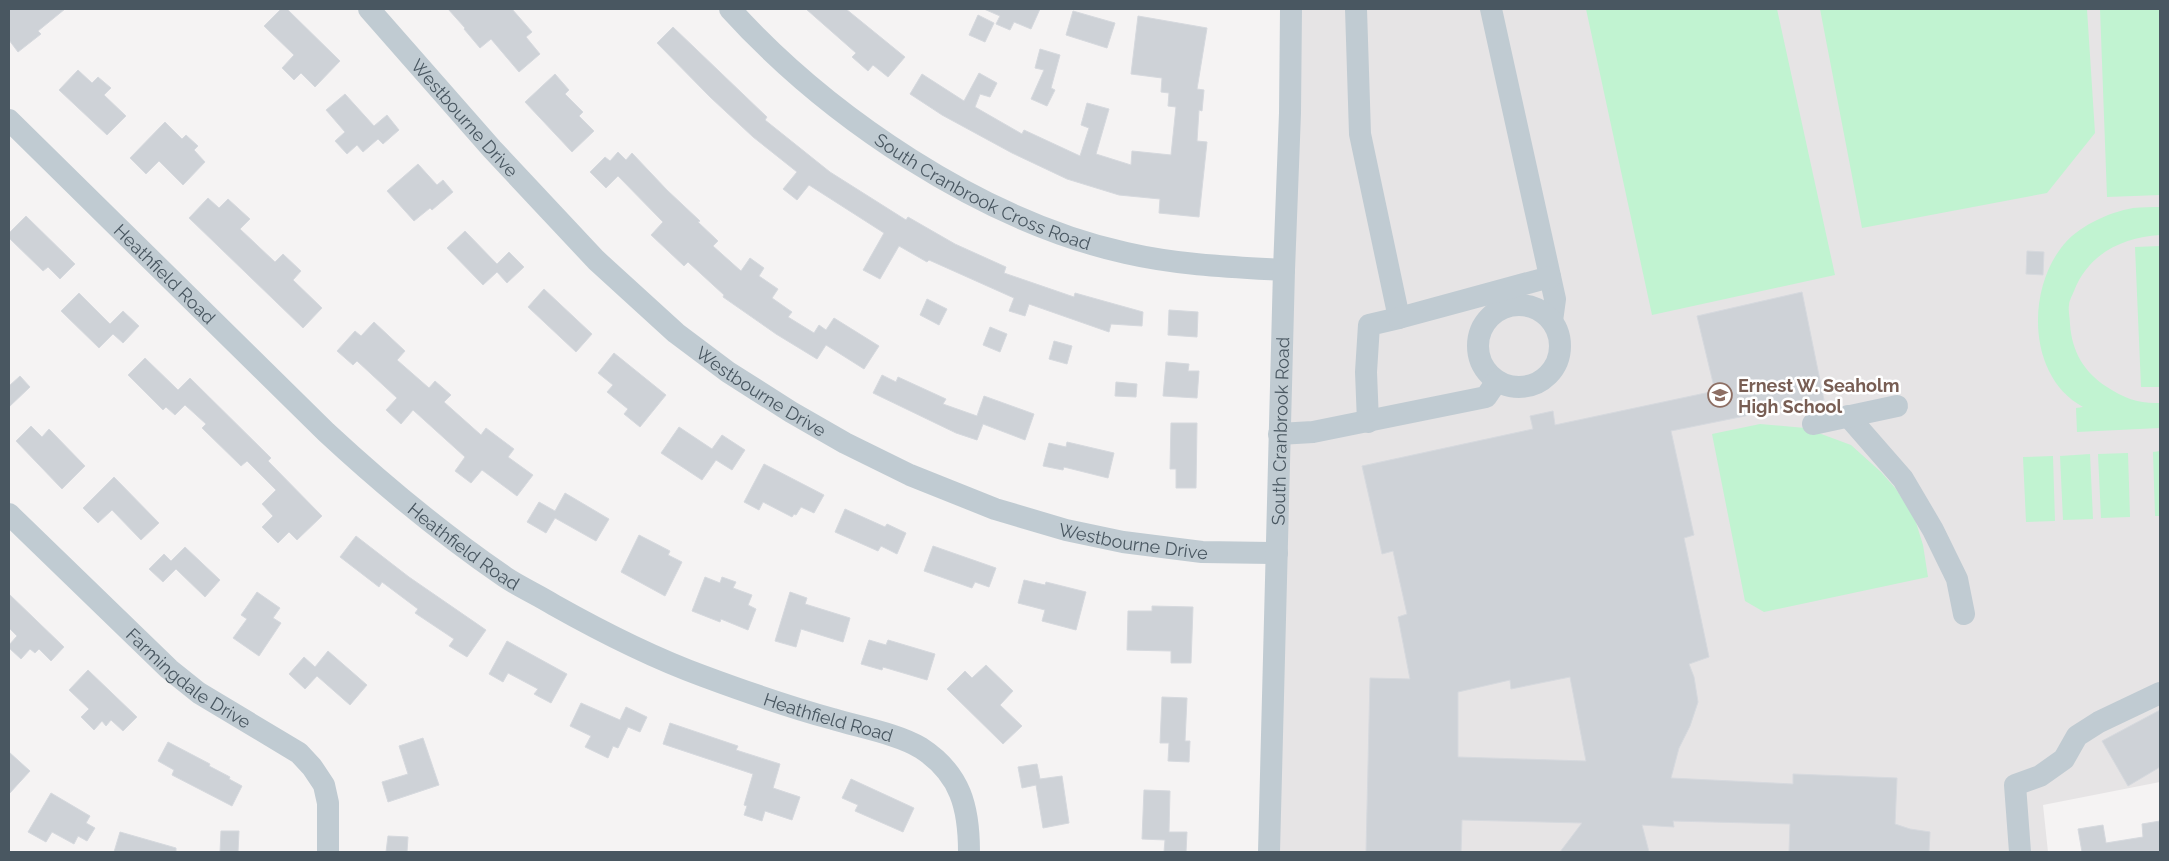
<svg xmlns="http://www.w3.org/2000/svg" width="2169" height="861" viewBox="0 0 2169 861" font-family="Raleway,sans-serif">
<style>
.education{fill:#e6e4e5}
.green{fill:#c1f3d1}
.building{fill:#ced2d7;stroke:#d6d9de;fill-rule:evenodd}
.lines{fill:none;stroke-linecap:round;stroke-linejoin:round}
.minor{stroke:#c0cbd2;stroke-width:22}
.labels{text-anchor:middle;dominant-baseline:central;stroke-width:5;stroke-linejoin:round;paint-order:stroke}
.street-label{font-size:18px;fill:#495761;stroke:#fff}
.education-label{font-size:18px;font-weight:bold;fill:#785e54;stroke:#fff;text-anchor:start}
</style>
<rect width="100%" height="100%" fill="#f5f3f3"/>
<path class="education" d="M1290,9H2160V782L2043,805L2048,852H1268Z"/>
<path class="green" d="M1586,9H1777L1835,275L1652,315Z
M1820,9H2087L2095,133L2047,193L1862,228Z
M2100,9H2160V195L2107,197Z
M2160,207V235C2123,237 2088,254 2074,291C2072,296 2069,301 2069,305C2068,311 2070,319 2070,324C2072,352 2084,372 2107,387C2123,398 2140,404 2160,403V428L2077,432L2076,408L2083,407C2029,378 2026,294 2061,248C2076,227 2109,212 2133,208C2142,207 2152,207 2160,207Z
M2160,246V387H2141L2135,247Z
M1760,424L1805,428L1851,445L1881,472L1896,489L1914,516L1923,545L1928,577L1764,612L1745,601L1712,434Z
M2160,451V516H2155L2153,452Z
M2128,453L2130,517L2101,518L2098,454Z
M2090,454L2093,519L2063,520L2060,456Z
M2053,456L2055,521L2026,522L2023,457Z"/>
<path class="building" d="M9,9H65L38,31L41,34L18,52L9,40Z
M281,9H287L340,61L315,87L301,73L294,80L282,68L294,55L264,26Z
M448,9H512L532,32L526,37L540,54L519,72L491,39L480,48L464,29L465,28Z
M806,9H846L905,57L888,77L873,65L868,71L852,57L856,53Z
M984,9H1040L1031,29L1014,22L1010,30L996,24L1000,16Z
M1073,11L1115,23L1107,48L1066,35Z
M978,15L994,23L985,42L969,35Z
M1138,16L1207,28L1197,89L1204,90L1202,111L1199,110L1197,141L1207,142L1199,217L1159,213L1160,199L1119,195L1067,179L1012,153L942,115L910,94L922,74L964,101L979,73L997,83L990,97L980,94L975,107L1022,134L1024,130L1080,156L1089,128L1081,125L1087,103L1109,109L1096,154L1131,165L1132,151L1171,155L1176,107L1168,106L1169,93L1161,92L1162,78L1131,74Z
M673,27L767,117L765,120L830,172L906,220L908,217L955,244L1006,267L1004,273L1074,297L1075,293L1143,312L1142,326L1111,324L1109,332L1029,304L1025,316L1009,311L1014,298L929,260L927,262L899,246L880,279L863,270L884,233L809,185L797,200L783,189L797,172L753,137L710,97L657,43Z
M1040,49L1060,55L1051,88L1055,90L1047,106L1031,99L1044,70L1035,68Z
M78,70L92,83L98,77L111,88L104,95L126,116L107,135L59,90Z
M555,74L569,90L565,94L583,112L579,116L594,131L572,152L525,102Z
M345,94L374,126L387,115L399,130L383,144L378,139L363,152L357,145L347,154L335,141L345,132L326,110Z
M165,122L182,139L186,135L198,146L194,150L205,162L183,185L159,161L146,174L130,158Z
M618,152L626,160L632,153L667,190L700,221L698,222L718,241L713,246L741,271L750,258L764,268L759,276L778,289L772,298L792,312L788,317L814,333L819,325L826,330L834,318L879,346L864,369L826,345L817,359L776,334L723,297L724,295L688,262L684,266L651,235L663,222L618,176L606,188L590,172L605,157L610,161Z
M418,164L437,185L443,180L453,192L432,210L430,208L414,221L387,191Z
M208,198L219,208L228,199L250,219L240,229L275,262L283,254L301,271L293,280L322,308L303,328L189,218Z
M26,216L75,264L60,279L48,267L43,271L9,238V233Z
M465,231L497,264L509,252L524,267L507,283L497,272L483,285L447,248Z
M2027,251L2044,252L2043,275L2026,274Z
M544,289L592,334L576,352L528,307Z
M1802,292L1824,400L1671,431L1694,535L1684,538L1709,657L1689,664L1694,677L1698,702L1690,726L1679,748L1671,778L1793,784V774L1897,778L1895,824L1910,829L1930,832L1929,852H1789L1790,824L1673,821L1674,827L1642,825L1649,852H1560L1582,823L1462,820L1461,852H1366L1370,678L1410,679L1398,617L1407,614L1393,551L1382,554L1362,466L1533,429L1530,416L1553,411L1555,425L1715,391L1697,316ZM1570,677L1586,761L1458,757V692L1510,680L1511,689Z
M79,293L110,324L123,311L139,326L123,343L113,334L99,348L61,311Z
M927,299L947,309L939,325L920,315Z
M1169,310L1198,312L1197,337L1168,335Z
M374,322L405,351L397,360L429,388L435,381L451,395L444,402L481,435L486,428L514,449L508,457L533,475L517,496L482,470L471,483L455,471L465,457L413,410L401,424L386,410L397,398L357,361L353,365L337,351L355,331L361,336Z
M990,327L1007,334L1000,352L983,345Z
M1054,341L1072,346L1067,364L1049,359Z
M614,353L666,395L640,427L624,414L628,409L607,392L613,385L598,373Z
M145,358L178,390L190,378L271,458L268,461L322,516L297,540L289,532L278,543L262,527L273,516L262,504L276,490L247,461L241,466L202,428L206,424L185,405L175,415L166,407L163,410L128,375Z
M1166,362L1189,364L1188,371H1199L1197,398L1163,396Z
M882,375L896,382L898,377L946,399L943,404L977,416L984,396L1034,414L1025,440L983,424L977,440L956,433L873,393Z
M20,376L30,387L9,407V386Z
M1116,382L1137,384L1136,397L1115,396Z
M1171,423H1197L1196,488H1176V469H1170Z
M31,426L42,437L49,429L85,466L62,489L16,441Z
M679,427L712,449L722,435L745,450L732,470L716,460L702,480L661,453Z
M1067,442L1114,453L1108,478L1064,467L1063,470L1043,466L1049,443L1066,447Z
M764,464L824,495L814,513L801,507L796,515L794,514L792,517L763,502L759,510L744,502Z
M114,477L159,523L141,540L112,510L98,523L83,508Z
M565,493L609,519L596,541L555,518L546,533L527,522L539,502L555,511Z
M845,509L885,527L887,524L906,533L897,554L881,546L878,551L835,532Z
M639,535L670,551L668,555L682,562L665,596L621,572Z
M356,536L409,577L486,630L467,657L449,646L454,639L415,613L418,609L382,582L379,587L340,557Z
M933,546L996,568L989,587L975,582L972,588L924,571Z
M185,547L220,580L205,597L176,569L163,582L149,569L164,554L171,561Z
M705,577L720,583L722,577L736,582L733,588L752,595L748,605L756,609L748,630L721,619L720,622L692,611Z
M1024,580L1045,585L1046,582L1086,592L1076,630L1042,621L1045,610L1018,603Z
M257,592L280,608L273,618L281,623L259,656L233,638L247,619L241,615Z
M790,592L807,598L805,604L850,618L843,642L801,629L796,647L775,641Z
M9,594L64,647L51,661L39,649L35,653L30,649L21,659L9,648V645L17,636L9,628Z
M1152,606L1193,607L1191,663H1171V651L1127,650L1128,611H1152Z
M869,640L886,645L888,640L935,654L927,680L883,667L882,670L861,664Z
M507,641L567,674L551,703L534,694L538,689L508,673L503,682L489,674Z
M328,651L367,685L350,705L317,676L305,689L289,674L304,657L315,667Z
M986,665L1013,691L1000,705L1022,726L1003,744L947,689L965,671L972,678Z
M88,670L137,717L123,731L111,720L106,726L102,721L94,730L81,717L89,709L69,690Z
M1162,697L1187,698L1185,741H1190L1189,762L1168,761L1169,743H1160Z
M581,703L620,720L626,707L647,717L640,732L628,727L618,748L613,746L608,758L585,747L591,736L570,726Z
M2160,710V767L2128,786L2102,741Z
M670,723L738,746L736,750L780,764L773,788L800,797L792,820L765,811L762,821L744,815L747,806L744,805L753,774L663,744Z
M423,738L439,785L388,802L382,782L408,774L399,746Z
M168,742L210,764L209,766L230,777L229,779L242,786L232,806L172,775L174,770L158,761Z
M9,752L30,771L9,794Z
M1037,764L1040,779L1062,776L1069,823L1043,828L1036,785L1022,788L1018,767Z
M851,779L914,808L903,832L855,811L858,805L842,798Z
M1144,790L1170,791L1169,832H1187L1186,852H1164L1165,840L1142,839Z
M51,793L90,816L86,823L95,828L87,841L78,836L74,844L52,832L46,842L28,832Z
M2160,821V852H2082L2078,829L2103,825L2106,843L2143,837L2142,824Z
M221,831H239L238,852H220Z
M120,832L176,848V852H114Z
M388,836L408,837L407,852H386Z"/>
<g class="lines">
<g class="minor">
<path id="s1" d="M369,9L492,149L596,260L676,333L728,372L791,412L845,443L910,475L995,509L1066,530L1123,542L1202,552L1277,553"/>
<path id="s2" d="M730,9C828,117 982,221 1126,253C1178,265 1230,267 1284,270"/>
<path d="M1356,9L1360,134L1399,318L1369,325L1366,372L1368,422"/>
<path d="M1491,9L1555,299L1552,321"/>
<path id="s3" d="M9,120L326,432C382,484 441,533 505,577C520,587 538,595 554,605C602,632 651,657 703,676C746,692 789,707 833,719C859,727 898,734 921,748C961,774 969,808 969,852"/>
<circle cx="1519" cy="346" r="41"/>
<path d="M1399,318L1550,277"/>
<path d="M1848,416L1903,479L1933,530L1957,579L1964,614"/>
<path d="M1813,424L1897,406"/>
<path d="M1279,434L1313,432L1486,397L1497,381"/>
<path id="s4" d="M9,514L169,669L199,693L299,753L312,767L324,785L328,803V852"/>
<path id="s5" d="M1269,852L1284,270L1290,113L1291,9"/>
<path d="M2020,852L2015,785L2040,776L2064,759L2077,736L2099,722L2160,693"/>
</g>
</g>
<defs>
<g id="school-ring" transform="scale(1.25)"><circle r="9.5" fill="#fff" stroke="#8d6e63" stroke-width="1.5"/><path d="M0-5L7-2L0 1L-7-2ZM-4 1L0 2.5L4 1V4Q0 6-4 4Z" fill="#8d6e63"/></g>
</defs>
<g fill-rule="evenodd">
<use href="#school-ring" x="1720" y="395"/>
</g>
<g class="labels">
<g class="street-label">
<text stroke="none"><textPath href="#s1" startOffset="145">Westbourne Drive</textPath></text>
<text stroke="none"><textPath href="#s2" startOffset="315">South Cranbrook Cross Road</textPath></text>
<text stroke="none"><textPath href="#s3" startOffset="219">Heathfield Road</textPath></text>
<text stroke="none"><textPath href="#s1" startOffset="550">Westbourne Drive</textPath></text>
<text stroke="none"><textPath href="#s5" startOffset="421">South Cranbrook Road</textPath></text>
<text stroke="none"><textPath href="#s1" startOffset="955">Westbourne Drive</textPath></text>
<text stroke="none"><textPath href="#s3" startOffset="624">Heathfield Road</textPath></text>
<text stroke="none"><textPath href="#s4" startOffset="244">Farmingdale Drive</textPath></text>
<text stroke="none"><textPath href="#s3" startOffset="1029">Heathfield Road</textPath></text>
</g>
<g class="education-label">
<text x="1738" y="385">Ernest W. Seaholm<tspan x="1738" dy="21">High School</tspan></text>
</g>
</g>
<rect width="2169" height="861" fill="none" stroke="#495761" stroke-width="20"/>
</svg>
